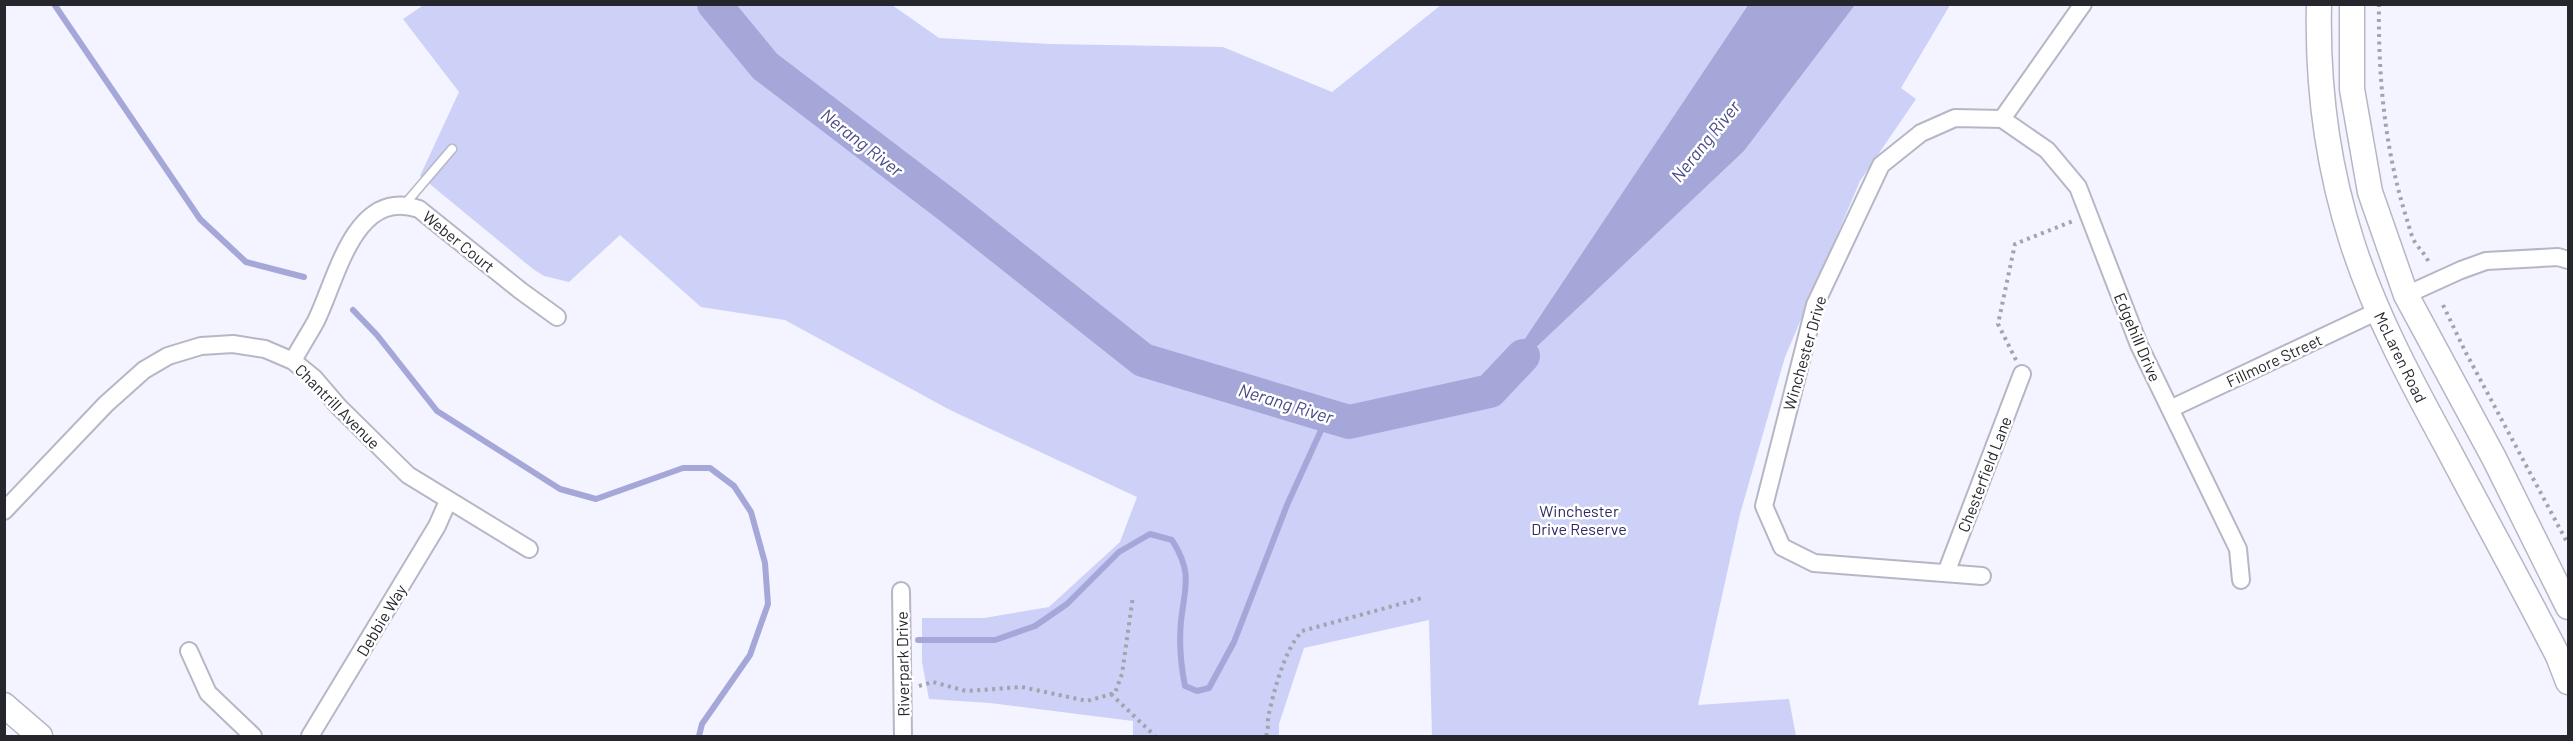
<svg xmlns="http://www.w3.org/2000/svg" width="2573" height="741" viewBox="0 0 2573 741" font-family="Barlow,sans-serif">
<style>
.green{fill:#cdd0f7}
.water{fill:#a5a7d8}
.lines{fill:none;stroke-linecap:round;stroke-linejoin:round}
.stream{stroke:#a5a7d8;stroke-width:6}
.river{stroke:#a5a7d8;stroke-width:34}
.lane-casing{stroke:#b6b7c4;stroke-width:11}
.street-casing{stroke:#b6b7c4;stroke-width:20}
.secondary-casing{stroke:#b6b7c4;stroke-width:27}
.path{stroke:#a2a3ab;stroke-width:4;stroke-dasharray:3 4.5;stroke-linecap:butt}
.lane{stroke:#fff;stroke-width:8}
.street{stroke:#fff;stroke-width:16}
.secondary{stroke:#fff;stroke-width:24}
.labels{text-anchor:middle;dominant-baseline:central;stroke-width:5;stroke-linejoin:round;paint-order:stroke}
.street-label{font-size:16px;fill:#26272c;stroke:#fff}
.park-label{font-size:16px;fill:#2e2a65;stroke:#fff}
.water-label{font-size:18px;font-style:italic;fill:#4a4a87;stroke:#fff}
</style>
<rect width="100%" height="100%" fill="#f3f4ff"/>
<path class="green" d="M425,4L892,5L939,38L1050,44L1223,47L1332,92L1441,5H1748L1493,388L1744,151L1855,5H1950L1901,88L1916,99L1860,181L1785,357L1740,514L1698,705L1789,699L1796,736H1432L1429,620L1304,648L1279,724V736H1133V721L990,703L929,699L922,662V618H984L1049,607L1120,542L1137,497L950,410L785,320L701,307L620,235L569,282L544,276L533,269L420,176L459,92L403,19Z"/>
<path class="water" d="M1748,5H1855L1744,151L1490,391Z"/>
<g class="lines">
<path class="stream" d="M54,4L200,219L246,262L304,277
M353,310L377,335L437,411L560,489L596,499L683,468H710L734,486L751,512L765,563L768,604L750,655L702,724L699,736
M918,640H995L1035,626L1067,604L1119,552L1150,534L1172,540C1193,573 1185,586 1181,621C1179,642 1181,666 1185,686L1197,691L1209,688L1234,642L1287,505L1328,415"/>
<path class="river" d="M714,4L765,66L950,207L1143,360L1349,422L1490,391L1523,356"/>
<g class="lane-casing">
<path id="lane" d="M405,204L452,149"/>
</g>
<g class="street-casing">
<path id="street" d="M2002,119L2047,150L2078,187L2139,345L2238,549L2241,580
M2002,119L2083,4
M2406,295L2461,270L2486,261L2558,257L2568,260
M293,361C300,347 309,334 316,321C337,279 354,187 419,209L521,291L557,317
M2170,409L2378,311
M4,511L106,404L144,370L168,356L201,346L233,344L265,349L293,361L314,378L339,407L408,475L529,549
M1946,573L2022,374
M1982,576L1814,563L1782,547L1764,506L1815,305L1881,165L1921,133L1955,118L2002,119
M901,591L903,736
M189,651L208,693L253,736
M310,736L437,526L448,501"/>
</g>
<g class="secondary-casing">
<path id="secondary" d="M2319,4C2317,85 2327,164 2352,242C2375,314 2411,381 2447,447C2484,517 2522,586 2558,656L2568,682
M2352,4V89L2370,192L2406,295L2494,458L2568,607
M4,705L40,736"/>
</g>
<path class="path" d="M2379,4C2378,79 2385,152 2408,223C2410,230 2412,238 2416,244C2421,251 2426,255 2429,263
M2443,305L2465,351L2568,544
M2016,360L1998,324L2015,244L2073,221
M919,686L933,682L966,691L1022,687L1087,701L1115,693L1122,674L1133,596
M1111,694L1155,736
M1266,736C1269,729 1267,721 1269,713C1275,688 1284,651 1302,631L1422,598"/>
<use href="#lane" class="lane"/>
<use href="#street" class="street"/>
<use href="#secondary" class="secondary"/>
</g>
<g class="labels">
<g class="street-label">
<text transform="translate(459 241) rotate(39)">Weber Court</text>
<text transform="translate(2138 337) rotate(67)">Edgehill Drive</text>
<text transform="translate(1804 353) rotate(-74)">Winchester Drive</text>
<text transform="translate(2401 357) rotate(64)">McLaren Road</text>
<text transform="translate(2274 360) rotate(-25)">Fillmore Street</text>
<text transform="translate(338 406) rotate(45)">Chantrill Avenue</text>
<text transform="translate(1984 474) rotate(-69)">Chesterfield Lane</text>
<text transform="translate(381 620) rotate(-59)">Debbie Way</text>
<text transform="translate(902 664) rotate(-91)">Riverpark Drive</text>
</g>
<g class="park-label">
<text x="1579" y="510">Winchester<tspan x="1579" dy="18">Drive Reserve</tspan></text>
</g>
<g class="water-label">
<text transform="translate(1705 141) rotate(-51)">Nerang River</text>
<text transform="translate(862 142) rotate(38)">Nerang River</text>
<text transform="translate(1286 403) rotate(17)">Nerang River</text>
</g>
</g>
<rect width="2573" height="741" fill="none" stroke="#26272c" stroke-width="12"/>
</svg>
